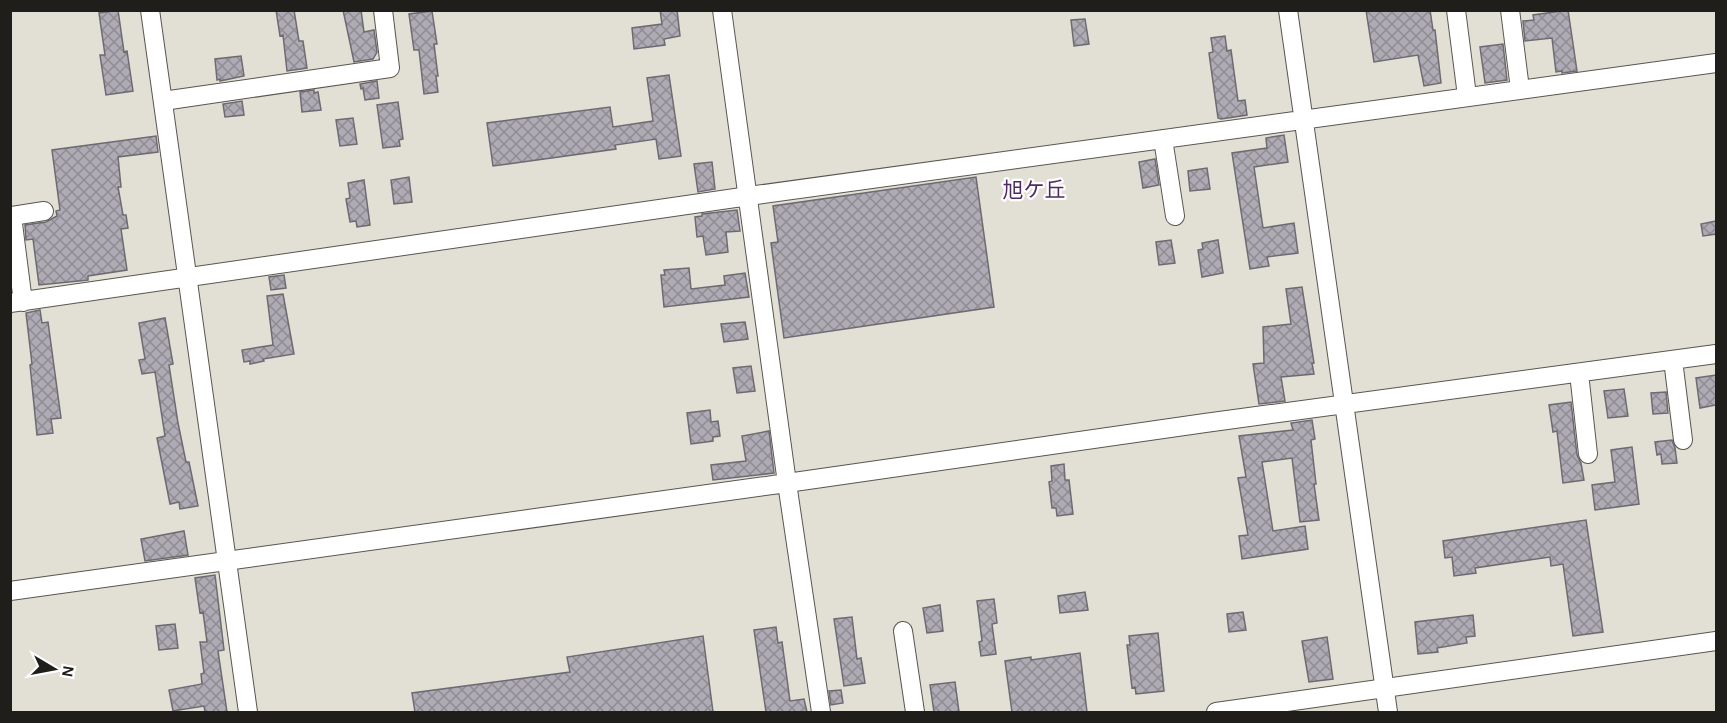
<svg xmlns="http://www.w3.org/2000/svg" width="1727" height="723" viewBox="0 0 1727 723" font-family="'Alegreya Sans','Noto Sans JP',sans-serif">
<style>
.building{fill:url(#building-cross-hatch);stroke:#6d6a72;stroke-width:1.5}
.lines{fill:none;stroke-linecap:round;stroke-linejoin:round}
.minor-casing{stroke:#59564e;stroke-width:20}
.minor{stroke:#fff;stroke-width:18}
.labels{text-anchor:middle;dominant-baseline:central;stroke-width:4.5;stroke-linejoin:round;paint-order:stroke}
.quarter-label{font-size:21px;fill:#4d2a63;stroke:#fff}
</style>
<defs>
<pattern id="building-cross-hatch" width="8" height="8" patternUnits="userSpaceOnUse" patternTransform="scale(1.5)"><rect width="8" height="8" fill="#afabb4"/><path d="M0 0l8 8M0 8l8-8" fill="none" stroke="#8e8b92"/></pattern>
</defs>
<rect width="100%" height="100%" fill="#e2dfd5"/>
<path class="building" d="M118,10L124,52L127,51L133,91L106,95L100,55H105L99,13Z
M276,10H294L299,41H303L307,68L287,71L283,35L280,36Z
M343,10H361L364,32L374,30L377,52L373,59L354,62Z
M660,10H677L680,36L664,39L665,45L634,49L632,28L662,24Z
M1366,10H1430L1433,30H1435L1441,83L1424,86L1418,55L1374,62Z
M1568,10L1577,71L1562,73V71L1556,72L1552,38L1525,41L1523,21L1534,20L1533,15Z
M432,11L437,44H434L438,76H436L438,92L424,94L419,50H414L409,14Z
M1085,19L1089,44L1074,46L1071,20Z
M1225,36L1227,51L1231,50L1238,101L1245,100L1247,115L1221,119L1218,118L1209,53L1213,52L1211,38Z
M1503,44L1507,80L1485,83L1480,47Z
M241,56L244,76L220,81V79L217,80L215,59Z
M669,75L681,156L659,159L656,139L615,145L616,149L493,166L487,123L610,107L613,127L653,121L647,78Z
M377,81L379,98L365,100L363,88L361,89L360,84Z
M314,90V93L318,92L321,110L302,112L300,92Z
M242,101L244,115L225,117L223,104Z
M398,102L403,139L399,140L400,146L383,148L377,105Z
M353,118L357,144L340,146L336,120Z
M1284,135L1288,162L1254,167L1263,228L1294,223L1298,253L1267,257L1269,266L1250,269L1232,153L1267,148L1266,138Z
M156,136L158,152L118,157L121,187H118L123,215H126L128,228L121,229L127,270L88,276V280L39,285L33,239L26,240L25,225L46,222L57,216L56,211L60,210L52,150Z
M1155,159L1159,185L1143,188L1139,162Z
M712,162L715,189L698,192L694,164Z
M1207,168L1210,189L1190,191L1188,171Z
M409,177L412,202L394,204L391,180Z
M976,177L994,307L784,338L771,243L778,242L773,206Z
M364,180L370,225L357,227L356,221L350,222L346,199L350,198L348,183Z
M737,210L740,231L726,232L728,252L706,255L703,236L697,237L695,217L702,216V214Z
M1716,221V234L1703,236L1701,224Z
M1171,240L1175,263L1159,265L1156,242Z
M1218,240L1223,273L1202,277L1198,250L1203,249L1202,243Z
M689,268L691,289L725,285L724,276L745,273L749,297L664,307L661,275H665L664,270Z
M284,275L286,288L271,290L269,277Z
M1302,287L1314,363H1312L1314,374L1281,377L1285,401L1259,404L1253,364L1264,363L1263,327L1291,324L1286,289Z
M283,294L294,354L263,359L264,361L250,364V361L244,362L242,350L273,345L267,296Z
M40,310L42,323L48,322L61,418L51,419L53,433L37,435L30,365L32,364L26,313Z
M165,318L173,364L169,365L178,423L186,462H189L198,506L180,509L179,502L170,504L157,438L165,436L155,372L142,374L139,360L145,359L139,323Z
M745,322L748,339L724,342L721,324Z
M751,366L755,391L737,393L733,368Z
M1716,375V405L1700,408L1696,378Z
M1624,389L1628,416L1608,418L1604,391Z
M1666,392L1668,413L1653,414L1651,393Z
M1571,402L1577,455L1581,463L1584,480L1563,483L1557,431L1553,432L1549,405Z
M710,410L711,422L718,421L720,436L713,437V441L691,444L687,413Z
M1312,420L1315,439L1311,440L1316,484H1314L1319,520L1300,522L1292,458L1262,462L1273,531L1305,526L1308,549L1242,559L1239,536L1248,535L1238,478L1246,477L1239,436L1293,430L1291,423Z
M769,431L774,473L713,480L711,465L746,461L742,436Z
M1672,440L1675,448L1677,463L1662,464L1661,454L1657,455L1655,442Z
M1632,447L1639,504L1595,510L1592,485L1615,482L1611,450Z
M1064,464L1065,480H1069L1073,514L1057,516L1056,508H1052L1049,482L1052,481L1051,466Z
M1586,520L1603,632L1573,636L1563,564L1551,566L1550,557L1475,568L1476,573L1454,576L1452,557L1445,558L1443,541Z
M184,531L188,555L145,561L141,539Z
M215,575L224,650L218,651L227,712H205L204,706L173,711L169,690L202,684L201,674L204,673L200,642H207L203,612L200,613L195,578Z
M1085,592L1088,610L1060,613L1058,596Z
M994,599L997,623L992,624L996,654L981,656L979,642L982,641L977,601Z
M940,605L943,631L927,633L923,608Z
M1243,612L1246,630L1229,632L1227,614Z
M1473,615L1475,636L1466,637L1467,643L1437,648L1438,652L1418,654L1415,622Z
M852,617L857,659L861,658L865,683L844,686L834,619Z
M175,624L178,648L159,650L156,626Z
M776,627L778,643L782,642L790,701L804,699L807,712H766L754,630Z
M1158,633L1164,691L1136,694L1135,687L1132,688L1127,645H1130L1129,636Z
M703,636L713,712H415L412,693L570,672L567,657Z
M1327,637L1333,679L1309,682L1302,641Z
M1080,653L1087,712H1012L1005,661L1031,657V660Z
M955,682L959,712H934L930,685Z
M841,690L843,703L831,705L829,691Z"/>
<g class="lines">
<g class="minor-casing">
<path id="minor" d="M150,10L248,712
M722,10L787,483L821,712
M1288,10L1388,712
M1456,10L1467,96
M1510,10L1520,89
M163,101L390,68L383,10
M1163,139L1175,216
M23,302L12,216L44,211
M10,303L749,196L1716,63
M1673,360L1683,440
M1579,373L1588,454
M10,591L787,483L1205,423L1716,354
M903,631L915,712
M1216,712L1716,641"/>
</g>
<use href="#minor" class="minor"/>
</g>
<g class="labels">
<g class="quarter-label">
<text x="1034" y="190">旭ケ丘</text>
</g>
</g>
<rect width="1727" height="723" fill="none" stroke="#1f1e1a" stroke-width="24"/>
<g transform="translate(54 669) rotate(100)" stroke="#ffffff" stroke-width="4.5" paint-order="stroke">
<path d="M0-4.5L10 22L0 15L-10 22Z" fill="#1f1e1a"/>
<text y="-9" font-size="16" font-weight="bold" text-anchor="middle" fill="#1f1e1a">N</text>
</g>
</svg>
